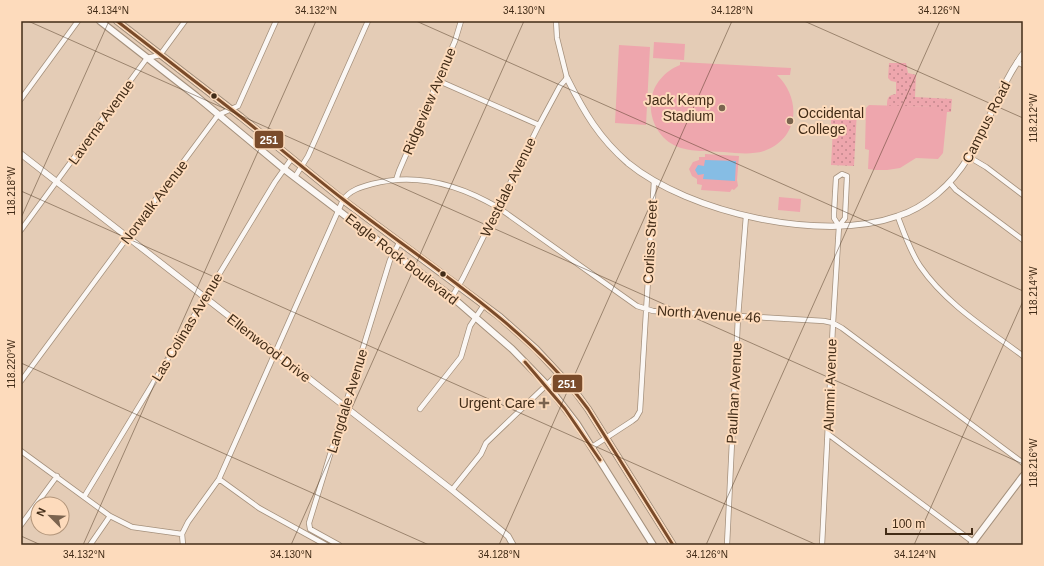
<svg xmlns="http://www.w3.org/2000/svg" width="1044" height="566" viewBox="0 0 1044 566" font-family="Helvetica,sans-serif">
<style>
.grass{fill:url(#grass-dots)}
.pitch{fill:#eea6ad}
.water{fill:#86bde4}
.lines{fill:none;stroke-linecap:round;stroke-linejoin:round}
.minor-casing{stroke:#a4907c;stroke-width:6}
.tertiary-casing{stroke:#a4907c;stroke-width:7}
.secondary-casing{stroke:#a4907c;stroke-width:8}
.minor{stroke:#fbf7f4;stroke-width:4.5}
.tertiary{stroke:#fbf7f4;stroke-width:5.5}
.secondary{stroke:#fbf7f4;stroke-width:6}
.bus-1-casing{stroke:#fddbbc;stroke-width:6}
.bus-1{stroke:#7a4b2a;stroke-width:3}
.ticks{fill:none;stroke:#422c17;stroke-width:1;stroke-opacity:0.45}
.bus-dot{fill:#422c17;stroke:#fddbbc;stroke-width:1.5}
.poi-dot{fill:#7b644f;stroke:#fddbbc;stroke-width:1.5}
.labels{text-anchor:middle;dominant-baseline:central;stroke-width:4;stroke-linejoin:round;paint-order:stroke}
.poi-label{font-size:14px;fill:#422c17;stroke:#fddbbc;text-anchor:end}
.street-label{font-size:14px;fill:#422c17;stroke:#fddbbc}
.line-badge{stroke:#fddbbc;stroke-width:1.5}
.badge-label{font-size:11px;text-anchor:middle;font-weight:bold;fill:#fff}
.neatline{fill:none;stroke:#422c17;stroke-width:1.5}
.ticks-label{font-size:10px;text-anchor:middle;fill:#422c17}
</style>
<defs>
<pattern id="grass-dots" width="8" height="8" patternUnits="userSpaceOnUse"><rect width="8" height="8" fill="#eea6ad"/><path d="M2 2h.1M6 6h.1" fill="none" stroke="#c2878c" stroke-width="1.8" stroke-linecap="round"/></pattern>
</defs>
<rect width="100%" height="100%" fill="#e4ccb6"/>
<path class="grass" d="M889,63H906L908,73L916,75L915,97L952,99L951,112H937V107L887,106C887,98 888,95 896,94V82L891,81L888,78Z
M832,109L857,110L854,166L831,165L833,128L831,123Z"/>
<path class="pitch" d="M654,42L685,44L684,60L653,58Z
M619,45L650,47L646,125L615,123Z
M680,62L791,68L790,75H777C802,99 799,139 764,151C751,155 737,153 724,152C710,151 695,152 681,148C661,142 649,122 651,101C653,84 665,71 680,65Z
M869,105L937,107V112H947L943,153L938,159L916,158L900,168L887,170H875L868,169L869,150L865,149L866,108Z
M705,154L739,156L737,180L738,186L734,190L732,189L730,192L701,190L702,185L697,184V179L692,176L689,169L693,162L699,160V157H705Z
M779,197L801,199L800,212L778,210Z"/>
<path class="water" d="M705,160L736,161L735,181L703,179L704,174L698,175L695,170L698,165L704,166Z"/>
<g class="lines">
<g class="minor-casing">
<path id="minor" d="M1017,62L1023,65
M439,81L539,125
M21,99L78,21
M969,157L986,167L1023,195
M842,174L847,176L845,218L839,226L834,218V213L836,178Z
M295,177L308,156L368,21
M396,180L399,171L455,41L461,21
M950,183L956,190L1023,240
M898,217C904,233 910,251 920,266C946,304 987,329 1023,356
M21,230L147,58L160,55L185,21
M452,297L463,278L539,125L560,86L567,78L557,38L556,21
M21,381L218,115L238,106L276,21
M420,409L461,357L470,326L484,305
M828,434L973,542
M592,447L632,421L636,418L640,411L654,181
M21,451L110,516L132,527L182,534
M219,479L259,508L326,545
M452,490L481,454L486,443L559,373
M84,497L275,182L292,158
M21,525L57,476
M90,545L110,516
M183,545L182,534L188,522L219,479L343,200C350,190 361,187 372,184C416,172 460,185 499,208L637,306L653,311L824,321L833,323L842,328L1023,463
M339,545L310,529L309,523L390,260L399,243
M727,545L738,317L746,216
M822,545L833,323L839,226"/>
</g>
<g class="tertiary-casing">
<path id="tertiary" d="M567,78C584,112 599,138 628,163C689,213 823,243 898,216C912,212 926,203 937,194C982,157 990,99 1023,54
M21,154L452,490L508,536L513,545"/>
</g>
<g class="secondary-casing">
<path id="secondary" d="M100,21L196,96L284,169L452,297L512,349L547,385L577,424L653,545
M117,21L241,117L343,200L500,317L536,349L574,390L588,409L673,545
M971,545L1023,476"/>
</g>
<use href="#minor" class="minor"/>
<use href="#tertiary" class="tertiary"/>
<use href="#secondary" class="secondary"/>
<g class="bus-1-casing">
<path id="bus-1" d="M117,21C158,53 200,85 241,117C275,144 309,173 344,200C428,266 524,322 588,409L673,545
M525,362L565,409L600,460"/>
</g>
<use href="#bus-1" class="bus-1"/>
</g>
<path class="ticks" d="M28,21L1023,464M416,21L1023,291M804,21L1023,118M21,191L817,545M21,218L109,21M21,363L429,545M21,536L41,545M83,545L316,21M291,545L524,21M499,545L732,21M706,545L940,21M914,545L1023,301"/>
<g class="bus-dot">
<circle cx="214" cy="96" r="3.5"/>
<circle cx="443" cy="274" r="3.5"/>
</g>
<g class="poi-dot">
<circle cx="722" cy="108" r="4"/>
<circle cx="790" cy="121" r="4"/>
<path d="M542 397h4v4h4v4h-4v4h-4v-4h-4v-4h4z"/>
</g>
<g class="labels">
<g class="poi-label">
<text x="714" y="100">Jack Kemp<tspan x="714" dy="16">Stadium</tspan></text>
<text x="798" y="113" text-anchor="start">Occidental<tspan x="798" dy="16">College</tspan></text>
<text x="535" y="403">Urgent Care</text>
</g>
<g class="street-label">
<text transform="translate(429 101) rotate(-67)">Ridgeview Avenue</text>
<text transform="translate(101 122) rotate(-54)">Laverna Avenue</text>
<text transform="translate(986 122) rotate(-63)">Campus Road</text>
<text transform="translate(508 187) rotate(-64)">Westdale Avenue</text>
<text transform="translate(154 202) rotate(-53)">Norwalk Avenue</text>
<text transform="translate(650 242) rotate(-87)">Corliss Street</text>
<text transform="translate(402 259) rotate(38)">Eagle Rock Boulevard</text>
<text transform="translate(709 314) rotate(4)">North Avenue 46</text>
<text transform="translate(187 327) rotate(-59)">Las Colinas Avenue</text>
<text transform="translate(269 348) rotate(38)">Ellenwood Drive</text>
<text transform="translate(830 385) rotate(-88)">Alumni Avenue</text>
<text transform="translate(734 393) rotate(-87)">Paulhan Avenue</text>
<text transform="translate(347 401) rotate(-73)">Langdale Avenue</text>
</g>
</g>
<g class="line-badge">
<rect x="254" y="130" width="30" height="19" rx="4" fill="#7a4b2a"/>
<rect x="552" y="374" width="31" height="19" rx="4" fill="#7a4b2a"/>
</g>
<g class="badge-label">
<text x="269" y="144">251</text>
<text x="567" y="388">251</text>
</g>
<rect width="1044" height="566" fill="none" stroke="#fddbbc" stroke-width="44"/>
<g transform="translate(50 516) rotate(294)"><circle r="19" fill="#fddbbc" stroke="#b2957a"/>
<path d="M0-3L7 15L0 10L-7 15Z" fill="#7b644f"/>
<text y="-6" font-size="11" font-weight="bold" text-anchor="middle" fill="#422c17">N</text>
</g>
<path d="M886 528v6h86v-6" fill="none" stroke="#422c17" stroke-width="2"/>
<text x="892" y="528" font-size="12" fill="#422c17" stroke="#fddbbc" stroke-width="3" paint-order="stroke">100 m</text>
<rect x="22" y="22" width="1000" height="522" class="neatline"/>
<g class="ticks-label">
<text x="108" y="14">34.134°N</text>
<text x="316" y="14">34.132°N</text>
<text x="524" y="14">34.130°N</text>
<text x="732" y="14">34.128°N</text>
<text x="939" y="14">34.126°N</text>
<text transform="translate(1033 118) rotate(-90)" y="4">118.212°W</text>
<text transform="translate(11 191) rotate(-90)" y="4">118.218°W</text>
<text transform="translate(1033 291) rotate(-90)" y="4">118.214°W</text>
<text transform="translate(11 364) rotate(-90)" y="4">118.220°W</text>
<text transform="translate(1033 463) rotate(-90)" y="4">118.216°W</text>
<text x="84" y="558">34.132°N</text>
<text x="291" y="558">34.130°N</text>
<text x="499" y="558">34.128°N</text>
<text x="707" y="558">34.126°N</text>
<text x="915" y="558">34.124°N</text>
</g>
</svg>
